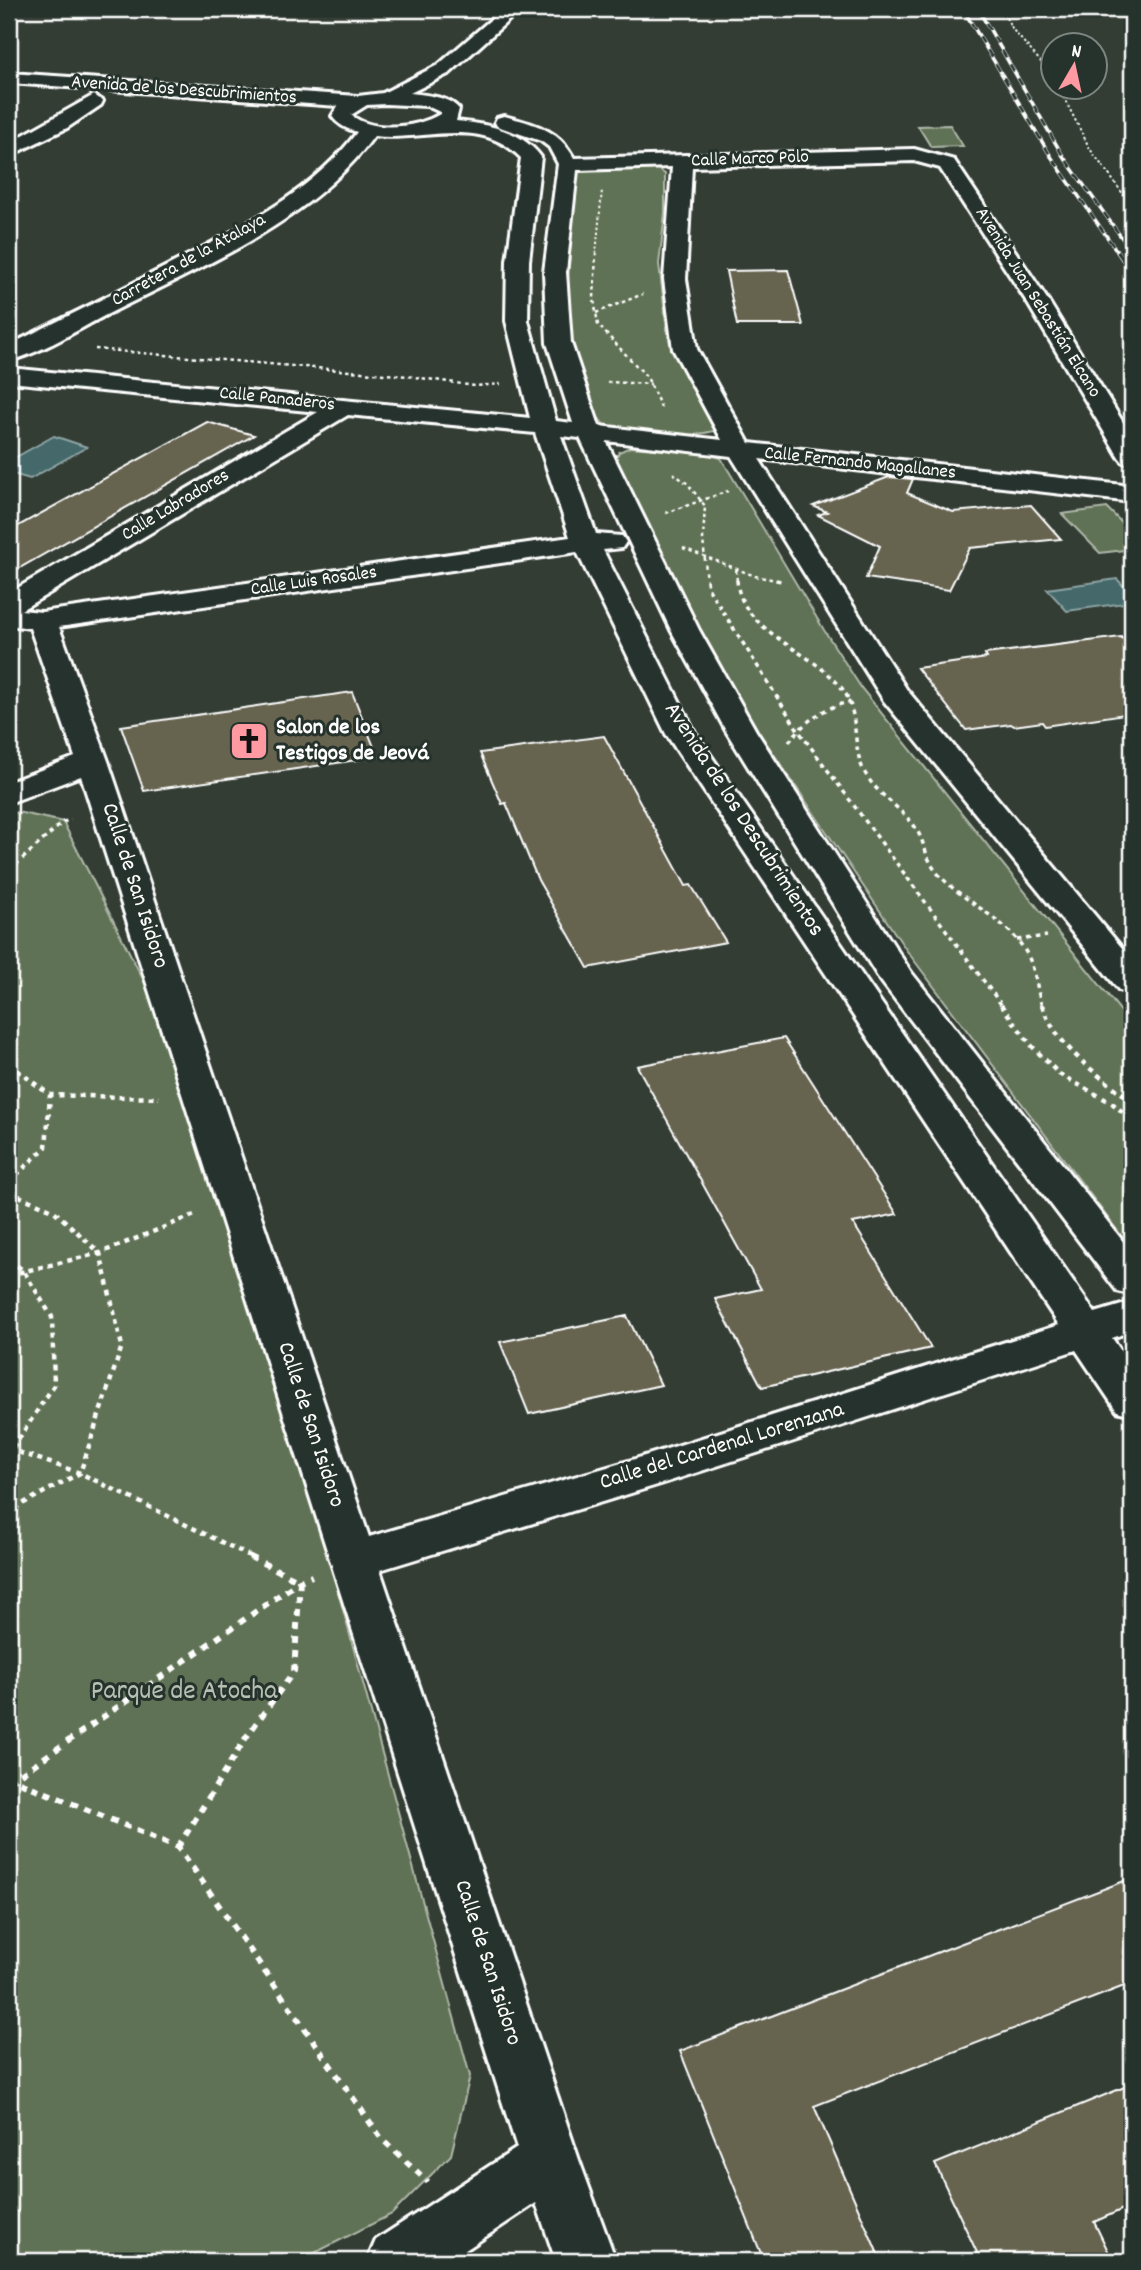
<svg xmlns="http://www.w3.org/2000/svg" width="1141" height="2270" font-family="Dekko,sans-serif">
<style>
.green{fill:#607254;stroke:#b0b8aa;stroke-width:2}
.water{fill:#45696a;stroke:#8fa5a6;stroke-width:2}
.building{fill:#66634f;stroke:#fff;stroke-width:2}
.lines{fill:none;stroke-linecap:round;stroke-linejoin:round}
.minor-casing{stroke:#fff;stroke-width:6}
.path-far4{stroke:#fff;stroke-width:2;stroke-dasharray:2.5 2.5;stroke-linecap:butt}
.path-far3{stroke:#fff;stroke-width:2.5;stroke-dasharray:3.5 3.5;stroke-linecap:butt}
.path-far2{stroke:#fff;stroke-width:3.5;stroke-dasharray:4.5 4.5;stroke-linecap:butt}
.path-far1{stroke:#fff;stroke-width:4.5;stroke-dasharray:5 5;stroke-linecap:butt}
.path{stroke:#fff;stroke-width:6;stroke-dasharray:7 7;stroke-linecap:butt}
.minor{fill:#26332d;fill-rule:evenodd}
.rail-far1-casing{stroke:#fff;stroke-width:3.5}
.rail-casing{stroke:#fff;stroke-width:5}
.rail-far1{stroke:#26332d;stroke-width:2.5;stroke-dasharray:8;stroke-linecap:butt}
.rail{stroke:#26332d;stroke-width:3.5;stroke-dasharray:10;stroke-linecap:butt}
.labels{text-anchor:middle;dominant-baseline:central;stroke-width:6;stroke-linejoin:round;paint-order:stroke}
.far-street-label{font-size:19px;fill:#fff;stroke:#26332d}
.poi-label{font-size:23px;font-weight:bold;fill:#fff;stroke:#26332d;text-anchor:start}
.street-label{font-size:23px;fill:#fff;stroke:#26332d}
.near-park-label{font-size:28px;fill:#b7c0b2;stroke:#26332d}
</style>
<rect width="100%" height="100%" fill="#333d34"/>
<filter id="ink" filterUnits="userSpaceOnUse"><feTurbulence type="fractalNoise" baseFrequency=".0143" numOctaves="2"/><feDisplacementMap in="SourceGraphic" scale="14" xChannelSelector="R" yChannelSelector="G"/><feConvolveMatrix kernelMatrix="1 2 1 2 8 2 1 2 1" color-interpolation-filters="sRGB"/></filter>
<g filter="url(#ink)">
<!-- green -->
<path class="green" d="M 950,125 L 963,146 L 931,147 L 918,126 Z
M 633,167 L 657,169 L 665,174 L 665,213 L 659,264 L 667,330 L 671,348 L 715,424 L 714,431 C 678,440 639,434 604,425 L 598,417 L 573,348 L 571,336 L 567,290 L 577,173 L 586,169 Z
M 630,447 L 704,453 L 721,458 L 824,630 L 862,689 L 1132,1025 L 1132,1250 L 907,951 L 759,732 L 708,647 L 622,476 L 616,458 L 619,452 Z
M 1107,508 L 1132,533 L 1132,549 L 1100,553 L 1062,514 Z
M 17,812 L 63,822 L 204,1099 L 470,2076 L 451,2155 L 392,2214 L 299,2261 L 9,2261 L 9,816 Z"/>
<!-- water -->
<path class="water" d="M 54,436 L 87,447 L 30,479 L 9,473 L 9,461 Z
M 1117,579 L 1132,595 L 1132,602 L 1067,611 L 1047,589 Z"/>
<!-- building -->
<path class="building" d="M 788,270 L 803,325 L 737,325 L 726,271 Z
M 207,422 L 254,435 L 9,574 L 9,531 Z
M 889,477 L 913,479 L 907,493 L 953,512 L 1031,505 L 1061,539 L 970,548 L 949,590 L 866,578 L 880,546 L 818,515 L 827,512 L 813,506 Z
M 1121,637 L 1132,649 L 1132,713 L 1045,726 L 1042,722 L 1014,726 L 1011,724 L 966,730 L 917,668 L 987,658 L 985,654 Z
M 352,692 L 378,757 L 144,791 L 121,726 Z
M 604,736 L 686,886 L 691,885 L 726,942 L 588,968 L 538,880 L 506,803 L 502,804 L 480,753 Z
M 784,1038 L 897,1214 L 853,1223 L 931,1348 L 762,1387 L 715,1299 L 761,1289 L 637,1066 Z
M 627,1316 L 661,1385 L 529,1414 L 500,1342 Z
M 1132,1878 L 1132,1983 L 814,2106 L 881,2261 L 764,2261 L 680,2051 Z
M 1132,2084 L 1132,2205 L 1094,2222 L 1113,2261 L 981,2261 L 935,2164 Z"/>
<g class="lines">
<!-- minor casing -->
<g class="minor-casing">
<path id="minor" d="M 503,9 L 521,9 L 450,73 L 410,93 C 426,95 448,96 459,109 L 456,121 C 487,124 521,130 541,157 L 529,261 L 528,321 L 556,421 L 573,423 L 547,343 L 544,272 L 558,164 L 549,147 L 541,141 L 497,126 L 495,122 L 497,118 L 504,116 C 535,124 558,129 574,158 L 914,149 L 954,160 L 1049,302 L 1132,437 L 1132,465 L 1123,462 L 1119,457 L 1027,302 L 940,168 L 914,161 L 692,167 L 686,279 L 697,349 L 749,443 L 1132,486 L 1132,502 L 759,459 L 907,690 L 1132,960 L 1132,993 L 1119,990 L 884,701 L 731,456 L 606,441 L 699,630 L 756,731 L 911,972 L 1132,1253 L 1132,1295 L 1117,1291 L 878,977 L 726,731 L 671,630 L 580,438 L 561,436 L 596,534 L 622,536 L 626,542 L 622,548 L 603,550 L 696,734 L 1095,1313 L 1132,1302 L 1132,1331 L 1112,1338 L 1132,1367 L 1132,1415 L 1117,1411 L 1076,1350 L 664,1483 L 380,1570 L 579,2160 L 616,2261 L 556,2261 L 536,2203 L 449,2261 L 367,2261 L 376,2240 L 517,2148 L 81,776 L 9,803 L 9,782 L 75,757 L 30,628 L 9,625 L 9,593 L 318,412 L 9,382 L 9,368 L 530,418 L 506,321 L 507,261 L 521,158 C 480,115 424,142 374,136 C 312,222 202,266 110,313 C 78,329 44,352 9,361 L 9,345 C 63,319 117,292 171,264 C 238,229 311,194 357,132 C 347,129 338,125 332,116 L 338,106 L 9,83 L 9,73 L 358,96 L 383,93 L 438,65 ZM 386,104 L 427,106 L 440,112 L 440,114 C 417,128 373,133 351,115 L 367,105 ZM 672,167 L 664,279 L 673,349 L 722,440 L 599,426 L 571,343 L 566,272 L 577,170 ZM 348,415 L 535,433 L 570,537 L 42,612 L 21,610 ZM 577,552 L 666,734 L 1059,1325 L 635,1459 L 369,1537 L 108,761 L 59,627 Z
M 94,95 L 103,101 L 101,105 L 67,128 L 9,156 L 9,143 Z"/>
</g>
<!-- path-far4 -->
<path class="path-far4" d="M 1001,9 L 1013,30 L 1054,77
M 1059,88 L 1090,149 L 1132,206
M 596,254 L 602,190"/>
<!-- path-far3 -->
<path class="path-far3" d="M 596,252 L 594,299 L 598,325 L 647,377 L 662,410
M 596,313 L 643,294
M 95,349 L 408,376 L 475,386 L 501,384
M 607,382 L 651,384
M 673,473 L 688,484 L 705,506 L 703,539 L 707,582
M 666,513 L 728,491
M 683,548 L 755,576 L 781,581
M 736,570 L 737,582"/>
<!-- path-far2 -->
<path class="path-far2" d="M 707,580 L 708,588 L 798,730 L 1003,1007
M 737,580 C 740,633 816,651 844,691 C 860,716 851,748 865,773 C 876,793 897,805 912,823 C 924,837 924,855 935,870 C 961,903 1008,917 1028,956 C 1036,972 1037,990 1042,1007
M 776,580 L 781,581
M 789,742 C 805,721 824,707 850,702
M 9,871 L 63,822 L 71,820
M 1017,940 L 1047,936"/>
<!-- path-far1 -->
<path class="path-far1" d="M 1001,1005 L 1031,1045 L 1059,1074 L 1112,1103 L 1132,1120
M 1042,1005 C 1057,1048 1098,1075 1132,1101
M 9,1064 L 50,1095 L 159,1098
M 9,1182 L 46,1147 L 50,1095
M 9,1192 L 53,1210 L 100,1253 L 122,1346 L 80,1473 L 9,1511
M 9,1260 L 23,1270 L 52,1317 L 54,1385 L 9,1454
M 9,1275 L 100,1253 L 197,1214
M 9,1449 L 80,1473 L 252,1557"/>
<!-- path -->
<path class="path" d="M 9,1774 L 12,1779 L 178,1847 L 381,2138 L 428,2182
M 9,1782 L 300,1581 L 312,1576
M 178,1847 L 247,1736 L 294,1671 L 300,1581 L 248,1556"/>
<!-- minor -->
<use href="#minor" class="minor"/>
<!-- rail-far1 casing -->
<g class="rail-far1-casing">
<path id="rail-far1" d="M 963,9 L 1050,155 L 1119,254
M 978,9 L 1063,156 L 1132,252"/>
</g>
<!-- rail casing -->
<g class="rail-casing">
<path id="rail" d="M 1118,252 L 1132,272"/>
</g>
<!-- rail-far1 -->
<use href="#rail-far1" class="rail-far1"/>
<!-- rail -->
<use href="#rail" class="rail"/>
</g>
</g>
<!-- icons -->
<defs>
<g id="church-square" transform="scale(2.0125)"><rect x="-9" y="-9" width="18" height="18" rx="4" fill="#ff9aa2" stroke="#26332d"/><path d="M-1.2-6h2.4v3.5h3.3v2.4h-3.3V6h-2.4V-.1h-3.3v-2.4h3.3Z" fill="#111"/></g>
</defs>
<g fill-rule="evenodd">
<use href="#church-square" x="249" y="741"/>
</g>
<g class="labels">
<!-- far-street labels -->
<g class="far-street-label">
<text transform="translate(184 91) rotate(4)">Avenida de los Descubrimientos</text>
<text transform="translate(750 160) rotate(-2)">Calle Marco Polo</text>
<text transform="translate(189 261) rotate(-29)">Carretera de la Atalaya</text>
<text transform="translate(1037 303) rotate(58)">Avenida Juan Sebastián Elcano</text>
<text transform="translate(277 400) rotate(6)">Calle Panaderos</text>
<text transform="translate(860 464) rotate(6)">Calle Fernando Magallanes</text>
<text transform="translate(176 506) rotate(-31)">Calle Labradores</text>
<text transform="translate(314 582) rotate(-8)">Calle Luis Rosales</text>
</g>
<!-- poi labels -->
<g class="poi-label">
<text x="276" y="728">Salon de los<tspan x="276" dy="26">Testigos de Jeová</tspan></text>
</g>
<!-- street labels -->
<g class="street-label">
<text transform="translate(743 820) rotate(57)">Avenida de los Descubrimientos</text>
<text transform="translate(134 886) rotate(72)">Calle de San Isidoro</text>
<text transform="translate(310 1425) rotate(72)">Calle de San Isidoro</text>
<text transform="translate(722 1447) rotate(-17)">Calle del Cardenal Lorenzana</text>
<text transform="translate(487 1963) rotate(72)">Calle de San Isidoro</text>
</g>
<!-- near-park labels -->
<g class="near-park-label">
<text x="184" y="1693">Parque de Atocha</text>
</g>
</g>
<!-- margin -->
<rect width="1141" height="2270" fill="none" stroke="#26332d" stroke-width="35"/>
<rect x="18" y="18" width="1106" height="2235" fill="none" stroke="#fff" stroke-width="2.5" filter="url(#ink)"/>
<!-- north arrow -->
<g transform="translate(1074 66) rotate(9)"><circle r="33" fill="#26332d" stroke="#7d8581" stroke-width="2"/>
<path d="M0-5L12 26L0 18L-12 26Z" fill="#ff9aa2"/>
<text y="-10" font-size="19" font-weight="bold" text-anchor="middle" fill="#ffffff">N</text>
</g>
</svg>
